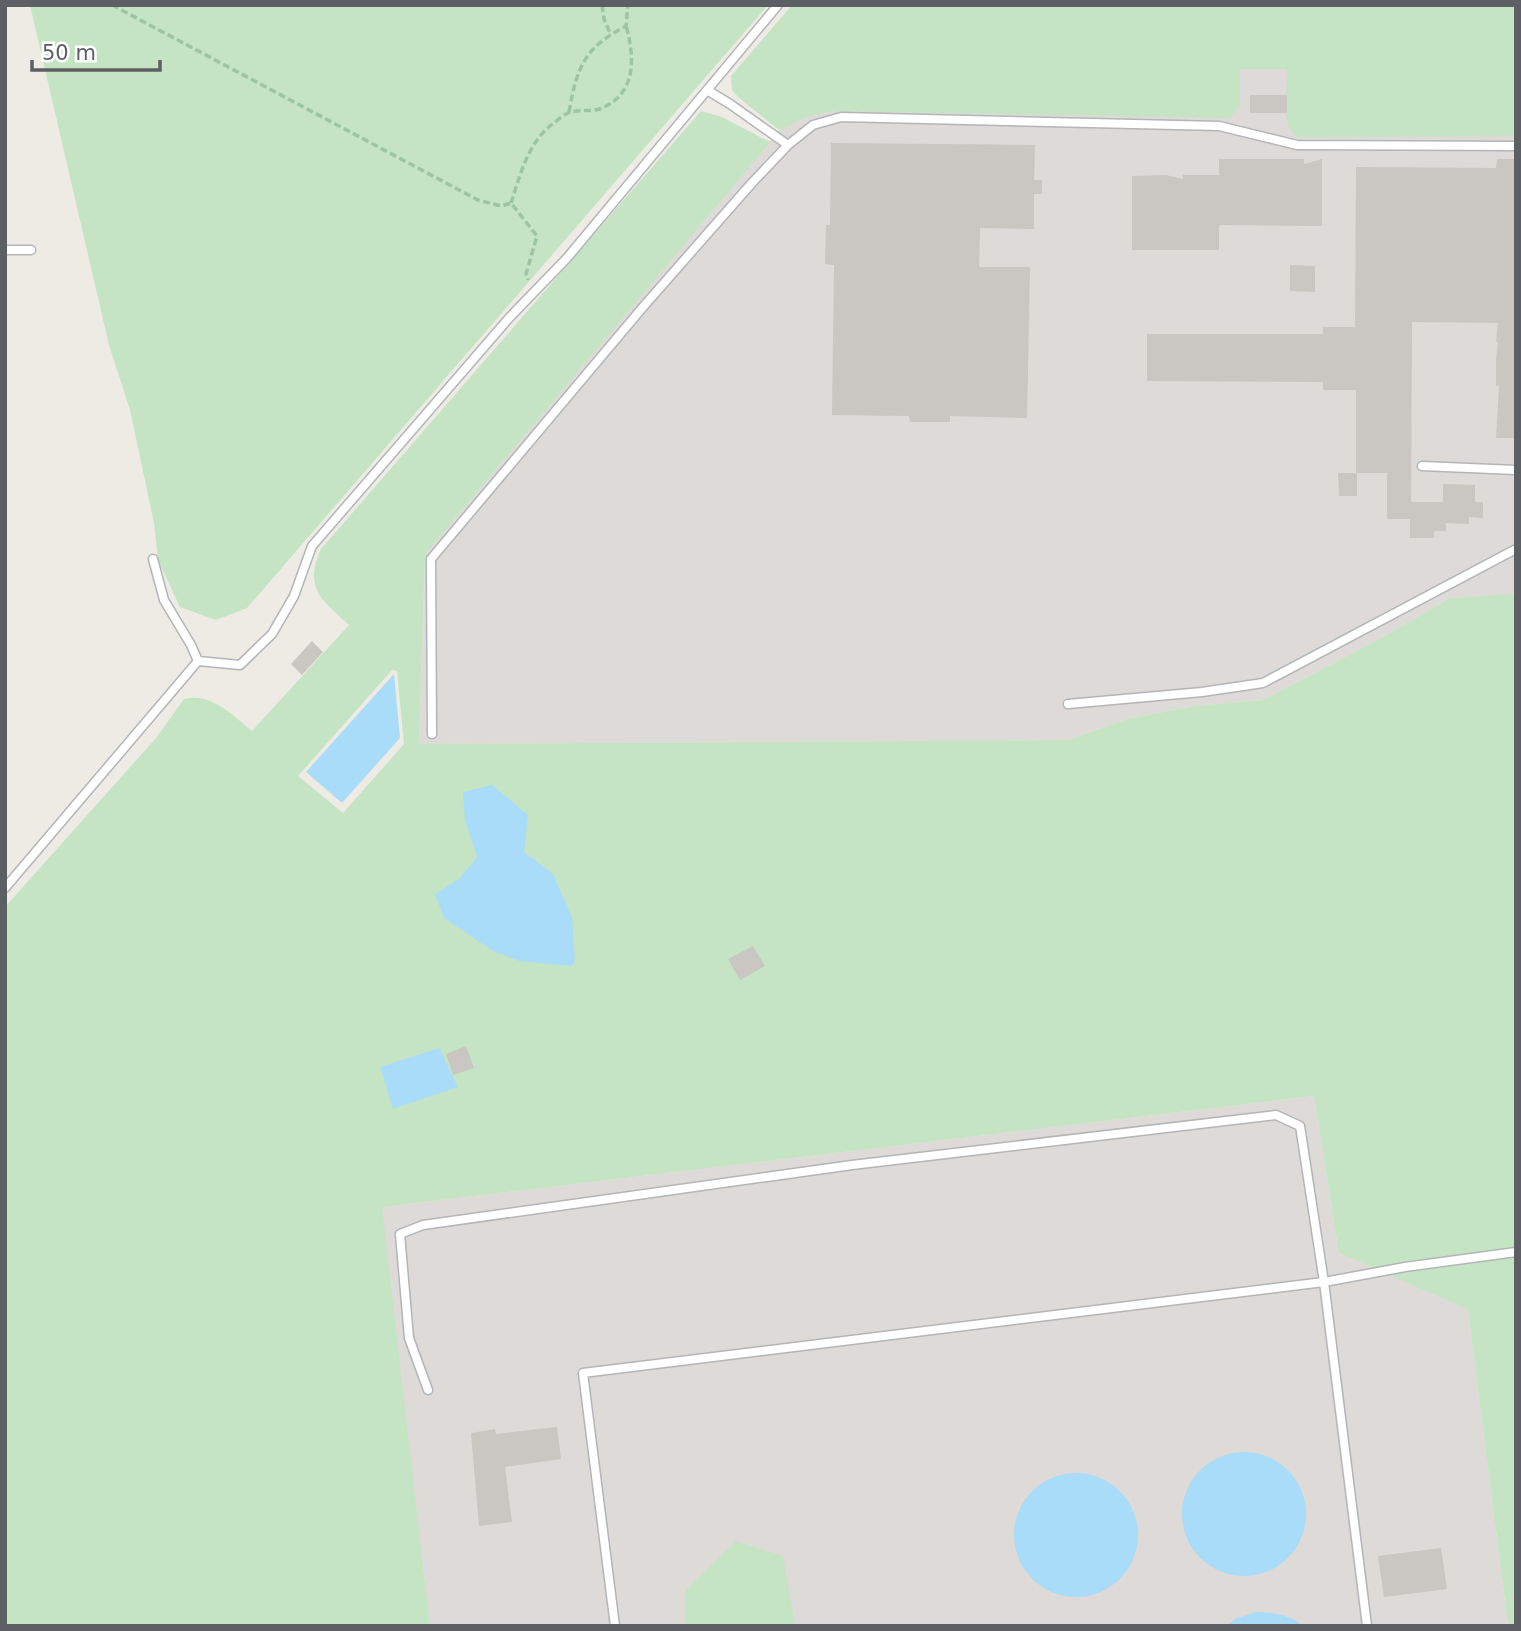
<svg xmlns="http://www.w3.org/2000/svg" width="1521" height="1631" font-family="'DejaVu Sans',sans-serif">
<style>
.industrial{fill:#dddad7}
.green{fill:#c5e4c3;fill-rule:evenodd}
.water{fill:#a9dcf9}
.building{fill:#cac6c2}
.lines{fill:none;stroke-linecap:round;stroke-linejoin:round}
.lane-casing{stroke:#b2b5b9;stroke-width:11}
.path{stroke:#9cc5a4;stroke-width:3.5;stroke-dasharray:7 3.5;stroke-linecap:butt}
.lane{stroke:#fff;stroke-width:8}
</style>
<rect width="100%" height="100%" fill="#eeebe5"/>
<!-- industrial -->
<path class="industrial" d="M 1230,62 L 1292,63 L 1516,110 L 1516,595 L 1450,598 L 1385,636 L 1263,700 L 1194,706 L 1127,719 L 1069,740 L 419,744 L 425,554 L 797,108 Z
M 1314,1096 L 1339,1253 L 1468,1308 L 1508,1626 L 430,1626 L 381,1207 Z"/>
<!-- green -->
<path class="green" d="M 30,5 L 768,5 L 247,608 L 216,620 L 180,607 L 158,560 L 154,523 L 130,410 L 109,345 Z
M 792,5 L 1516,5 L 1516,136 L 1299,137 C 1279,130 1288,87 1287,69 L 1240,69 L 1240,104 L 1230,118 L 833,111 L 807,117 L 779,130 L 738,97 L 732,90 L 731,76 Z
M 701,111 L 722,117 L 770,142 L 425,554 L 419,744 L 1069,740 L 1127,719 L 1194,706 L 1263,700 L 1385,636 L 1450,598 L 1516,594 L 1516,1626 L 1508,1626 L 1468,1309 L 1339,1253 L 1314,1096 L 382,1207 L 430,1626 L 5,1626 L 5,907 L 156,738 L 184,699 C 210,692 233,715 252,731 L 349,625 C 322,600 303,589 321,549 ZM 392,670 L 397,671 L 404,744 L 343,813 L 298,776 Z
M 736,1541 L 783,1556 L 795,1626 L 686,1626 L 686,1590 Z"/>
<!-- water -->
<path class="water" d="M 394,674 L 400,738 L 342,803 L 306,772 Z
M 492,785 L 528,815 L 524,852 L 553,874 L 572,917 L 575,962 L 571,966 L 519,961 L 493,951 L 444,918 L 435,894 L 459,879 L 477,857 L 465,820 L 463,792 Z
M 439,1048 L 458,1087 L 393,1109 L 380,1067 Z
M1182 1514a62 62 0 1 1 124 0a62 62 0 1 1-124 0Z
M1014 1535a62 62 0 1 1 124 0a62 62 0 1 1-124 0Z
M 1256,1612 C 1275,1612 1288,1615 1304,1626 L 1226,1626 L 1235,1619 Z"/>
<!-- building -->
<path class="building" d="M 1250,95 L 1287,95 L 1287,113 L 1250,113 Z
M 831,143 L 1035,145 L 1034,180 L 1042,180 L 1042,194 L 1034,194 L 1034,229 L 980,228 L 979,267 L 1030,267 L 1027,418 L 950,416 L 950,422 L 910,422 L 909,416 L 832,415 L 834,265 L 825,264 L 826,225 L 830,225 Z
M 1219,159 L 1304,159 L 1304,164 L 1322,159 L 1322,226 L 1219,225 L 1219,250 L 1132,250 L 1132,176 L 1166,175 L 1183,179 L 1183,175 L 1219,175 Z
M 1497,159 L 1516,159 L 1516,438 L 1496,438 L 1499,386 L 1496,386 L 1496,361 L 1498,342 L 1496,342 L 1498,323 L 1412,322 L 1411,502 L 1443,502 L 1443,484 L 1475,485 L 1475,502 L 1483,502 L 1483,518 L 1469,517 L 1469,524 L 1446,523 L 1446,531 L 1434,531 L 1434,538 L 1410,538 L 1410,519 L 1387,519 L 1387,473 L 1357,473 L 1357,496 L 1339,496 L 1338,473 L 1356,473 L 1356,390 L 1323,390 L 1323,382 L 1147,381 L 1147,334 L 1323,334 L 1323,327 L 1355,327 L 1356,167 L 1496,168 Z
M 1290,265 L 1315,266 L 1315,292 L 1290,291 Z
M 312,641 L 323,652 L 302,675 L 291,664 Z
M 753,946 L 765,966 L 740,980 L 728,959 Z
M 466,1046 L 474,1068 L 453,1075 L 446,1054 Z
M 557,1427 L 561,1459 L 505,1467 L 512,1522 L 479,1526 L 471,1433 L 495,1429 L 496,1434 Z
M 1441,1548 L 1447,1589 L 1384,1597 L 1378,1556 Z"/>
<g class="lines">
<!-- lane casing -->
<g class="lane-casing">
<path id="lane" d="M 707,90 L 730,104 L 788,145
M 5,250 L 31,250
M 1422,466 L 1516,470
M 153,559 L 164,600 L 191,645 L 198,661 L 240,665 L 272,634 L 294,596 L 312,546 L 509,318 L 567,258 L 778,5
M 1068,704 L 1202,692 L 1263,683 L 1516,549
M 432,734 L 431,559 L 643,307 L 751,184 L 788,145 L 813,125 L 841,117 L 1219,126 L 1297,145 L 1516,146
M 5,888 L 198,661
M 428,1390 L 409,1338 L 400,1234 L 423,1225 L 852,1165 L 1276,1115 L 1300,1126 L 1324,1282 L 1405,1267 L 1516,1252
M 615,1626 L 583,1373 L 1324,1282 L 1367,1626"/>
</g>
<!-- path -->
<path class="path" d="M 112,5 L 478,200 L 501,206 L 511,203 L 537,236 L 526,274 L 528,280
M 602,5 L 604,19 L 610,33
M 569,112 C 577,67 584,48 626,26 L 628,5
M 511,203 C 520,176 527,145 550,126 C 555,122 562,116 568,113 C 577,109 590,112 600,109 C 637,94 635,58 626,26"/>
<!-- lane -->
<use href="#lane" class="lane"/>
</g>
<!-- border -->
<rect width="1521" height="1631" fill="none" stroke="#5c6064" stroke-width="14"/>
<!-- scale -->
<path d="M32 60v10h128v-10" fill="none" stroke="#5c6064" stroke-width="3.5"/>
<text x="42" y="60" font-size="21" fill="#5c6064" stroke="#ffffff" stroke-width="5" paint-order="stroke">50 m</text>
</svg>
